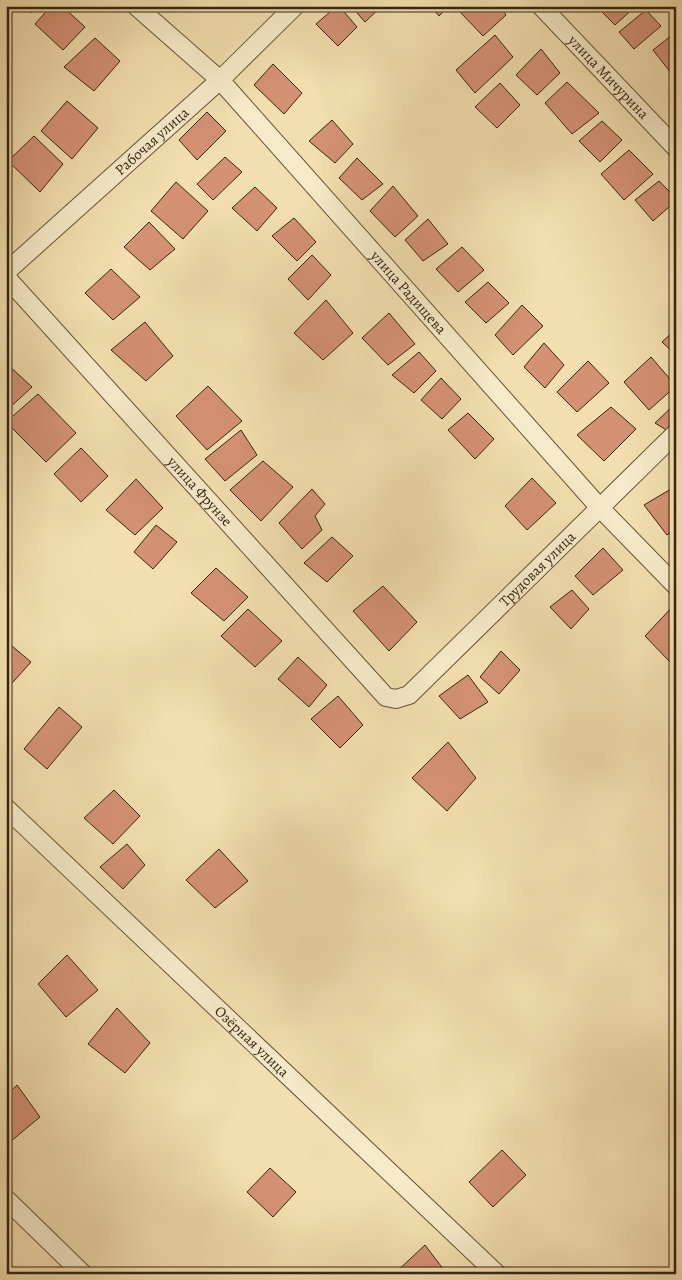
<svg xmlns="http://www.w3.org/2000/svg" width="682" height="1280" font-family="Alegreya,serif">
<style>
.building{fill:#d49174;stroke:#352514}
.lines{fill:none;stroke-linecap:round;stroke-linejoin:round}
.minor-casing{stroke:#64533a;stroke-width:20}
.minor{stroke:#f7eaca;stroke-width:18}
.labels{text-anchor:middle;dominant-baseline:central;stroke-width:4;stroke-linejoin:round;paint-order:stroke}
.street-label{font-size:15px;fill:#352514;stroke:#f7eaca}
</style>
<rect width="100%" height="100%" fill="#f2deae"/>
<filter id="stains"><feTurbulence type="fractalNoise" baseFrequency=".004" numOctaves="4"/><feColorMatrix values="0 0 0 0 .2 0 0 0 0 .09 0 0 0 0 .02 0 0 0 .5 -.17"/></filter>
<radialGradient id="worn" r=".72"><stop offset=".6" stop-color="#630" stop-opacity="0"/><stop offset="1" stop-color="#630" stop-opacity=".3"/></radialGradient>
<!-- building -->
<path class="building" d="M 21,6 L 36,6 L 31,13 Z
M 51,6 L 62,6 L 85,27 L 63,50 L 35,24 Z
M 337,6 L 339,6 L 357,27 L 338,46 L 316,24 Z
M 351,6 L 382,6 L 365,22 Z
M 430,6 L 449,6 L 439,16 Z
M 466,6 L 499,6 L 506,15 L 483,36 L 460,12 Z
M 596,6 L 636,6 L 615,25 Z
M 646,10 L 661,26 L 634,49 L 619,32 Z
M 676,32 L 676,77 L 675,78 L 653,50 Z
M 495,35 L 513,57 L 475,93 L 456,70 Z
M 95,38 L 120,61 L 94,91 L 64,67 Z
M 541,49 L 560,73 L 537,95 L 516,75 Z
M 273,64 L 302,93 L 284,114 L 254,85 Z
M 567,82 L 599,113 L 572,134 L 545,103 Z
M 500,83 L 520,105 L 497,128 L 475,107 Z
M 67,101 L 98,128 L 72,159 L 41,131 Z
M 207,112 L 226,131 L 197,160 L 179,140 Z
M 332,120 L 353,144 L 335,163 L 309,141 Z
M 602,121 L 622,140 L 600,162 L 579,141 Z
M 34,136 L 63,164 L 40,192 L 8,161 Z
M 629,150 L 653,174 L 624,200 L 601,174 Z
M 225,157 L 242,172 L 213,200 L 197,184 Z
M 357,158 L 383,184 L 362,200 L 339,178 Z
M 659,181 L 676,198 L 676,201 L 653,221 L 635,200 Z
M 176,182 L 208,211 L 183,239 L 151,211 Z
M 393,186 L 418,216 L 395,237 L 370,211 Z
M 255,187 L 277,208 L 257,231 L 232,208 Z
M 294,218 L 316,242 L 297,261 L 272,236 Z
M 428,219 L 448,244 L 423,261 L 405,240 Z
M 149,222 L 175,249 L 150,270 L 124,247 Z
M 462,247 L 484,270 L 458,292 L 436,269 Z
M 312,255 L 331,275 L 308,300 L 288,279 Z
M 111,269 L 140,297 L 113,320 L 85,293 Z
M 488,282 L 509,303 L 486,323 L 465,302 Z
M 326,300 L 353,333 L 323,360 L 294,333 Z
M 522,305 L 543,326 L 513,355 L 495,335 Z
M 389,313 L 415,344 L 388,365 L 362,338 Z
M 145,322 L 173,356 L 146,381 L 111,350 Z
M 676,329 L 676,355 L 662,342 Z
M 544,343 L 564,365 L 545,388 L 524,367 Z
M 419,352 L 436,371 L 414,393 L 392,375 Z
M 651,357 L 676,386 L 649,410 L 624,382 Z
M 588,361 L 609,383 L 577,412 L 557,392 Z
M 6,363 L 32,387 L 6,411 Z
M 441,378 L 461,399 L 442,419 L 421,400 Z
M 208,386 L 242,421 L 207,450 L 176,416 Z
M 38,394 L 76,433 L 46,462 L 6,422 Z
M 676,403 L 676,424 L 668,431 L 655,423 Z
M 611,407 L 636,429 L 604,461 L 577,435 Z
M 468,413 L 494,439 L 475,459 L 448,430 Z
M 241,430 L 257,455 L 225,481 L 205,459 Z
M 81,448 L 108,476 L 81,502 L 54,474 Z
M 263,461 L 293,487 L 261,521 L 230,490 Z
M 532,478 L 556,503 L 527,530 L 505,506 Z
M 136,479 L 163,508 L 135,535 L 106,510 Z
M 676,486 L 676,528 L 667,535 L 644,505 Z
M 312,489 L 325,504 L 315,516 L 322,530 L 302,549 L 279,523 Z
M 156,525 L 177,542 L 153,569 L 134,552 Z
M 332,537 L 353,556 L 327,582 L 304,563 Z
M 603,548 L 623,570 L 593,595 L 575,576 Z
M 216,568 L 248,597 L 224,621 L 191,593 Z
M 383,586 L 417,622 L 389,651 L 353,611 Z
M 572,590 L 589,609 L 571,629 L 550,607 Z
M 674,605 L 676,607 L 676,656 L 670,662 L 645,636 Z
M 248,609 L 282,641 L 255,667 L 221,636 Z
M 6,641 L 31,662 L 6,690 Z
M 501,651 L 520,670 L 499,694 L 480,677 Z
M 298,657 L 327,685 L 309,707 L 278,679 Z
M 468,675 L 488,702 L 460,719 L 439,696 Z
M 338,696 L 363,725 L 340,748 L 311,719 Z
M 59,707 L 82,727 L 47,769 L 24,749 Z
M 448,742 L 476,778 L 447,811 L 412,778 Z
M 114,790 L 140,816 L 113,844 L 84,818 Z
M 127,844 L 145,865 L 123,889 L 100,867 Z
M 219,849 L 248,881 L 215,908 L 186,880 Z
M 67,955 L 98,990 L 66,1017 L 38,984 Z
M 117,1008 L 150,1043 L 125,1073 L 88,1044 Z
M 17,1085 L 40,1117 L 10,1142 L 6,1138 L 6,1096 Z
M 502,1150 L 526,1175 L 493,1207 L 469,1182 Z
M 270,1168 L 296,1192 L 273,1217 L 247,1192 Z
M 425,1245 L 447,1274 L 394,1274 Z"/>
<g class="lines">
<!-- minor casing -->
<g class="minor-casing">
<g id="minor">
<path id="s1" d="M 136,6 L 220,80 L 600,508 L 676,586"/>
<path id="s2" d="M 541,6 L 676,148"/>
<path id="s3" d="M 6,272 L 220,80 L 295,6"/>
<path id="s4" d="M 6,277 L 386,697 L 396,699 L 409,695 L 676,433"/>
<path id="s5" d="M 6,808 L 497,1274"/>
<path d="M 6,1199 L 83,1274"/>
</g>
</g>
<!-- minor -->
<use href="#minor" class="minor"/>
</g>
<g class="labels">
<!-- street labels -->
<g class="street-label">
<text stroke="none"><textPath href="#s2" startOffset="98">улица Мичурина</textPath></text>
<text stroke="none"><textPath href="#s3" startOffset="196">Рабочая улица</textPath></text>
<text stroke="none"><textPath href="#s1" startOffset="396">улица Радищева</textPath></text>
<text stroke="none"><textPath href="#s4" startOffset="289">улица Фрунзе</textPath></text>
<text stroke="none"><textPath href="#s4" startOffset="770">Трудовая улица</textPath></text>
<text stroke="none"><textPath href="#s5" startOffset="339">Озёрная улица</textPath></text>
</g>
</g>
<!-- margin -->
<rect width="682" height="1280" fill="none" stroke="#f2deae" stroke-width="25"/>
<rect x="8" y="8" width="667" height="1265" fill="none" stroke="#352514" stroke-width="2.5"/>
<rect x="12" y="12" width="657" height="1255" fill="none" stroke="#352514"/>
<rect width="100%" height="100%" filter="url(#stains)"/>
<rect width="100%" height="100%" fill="url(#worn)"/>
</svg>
